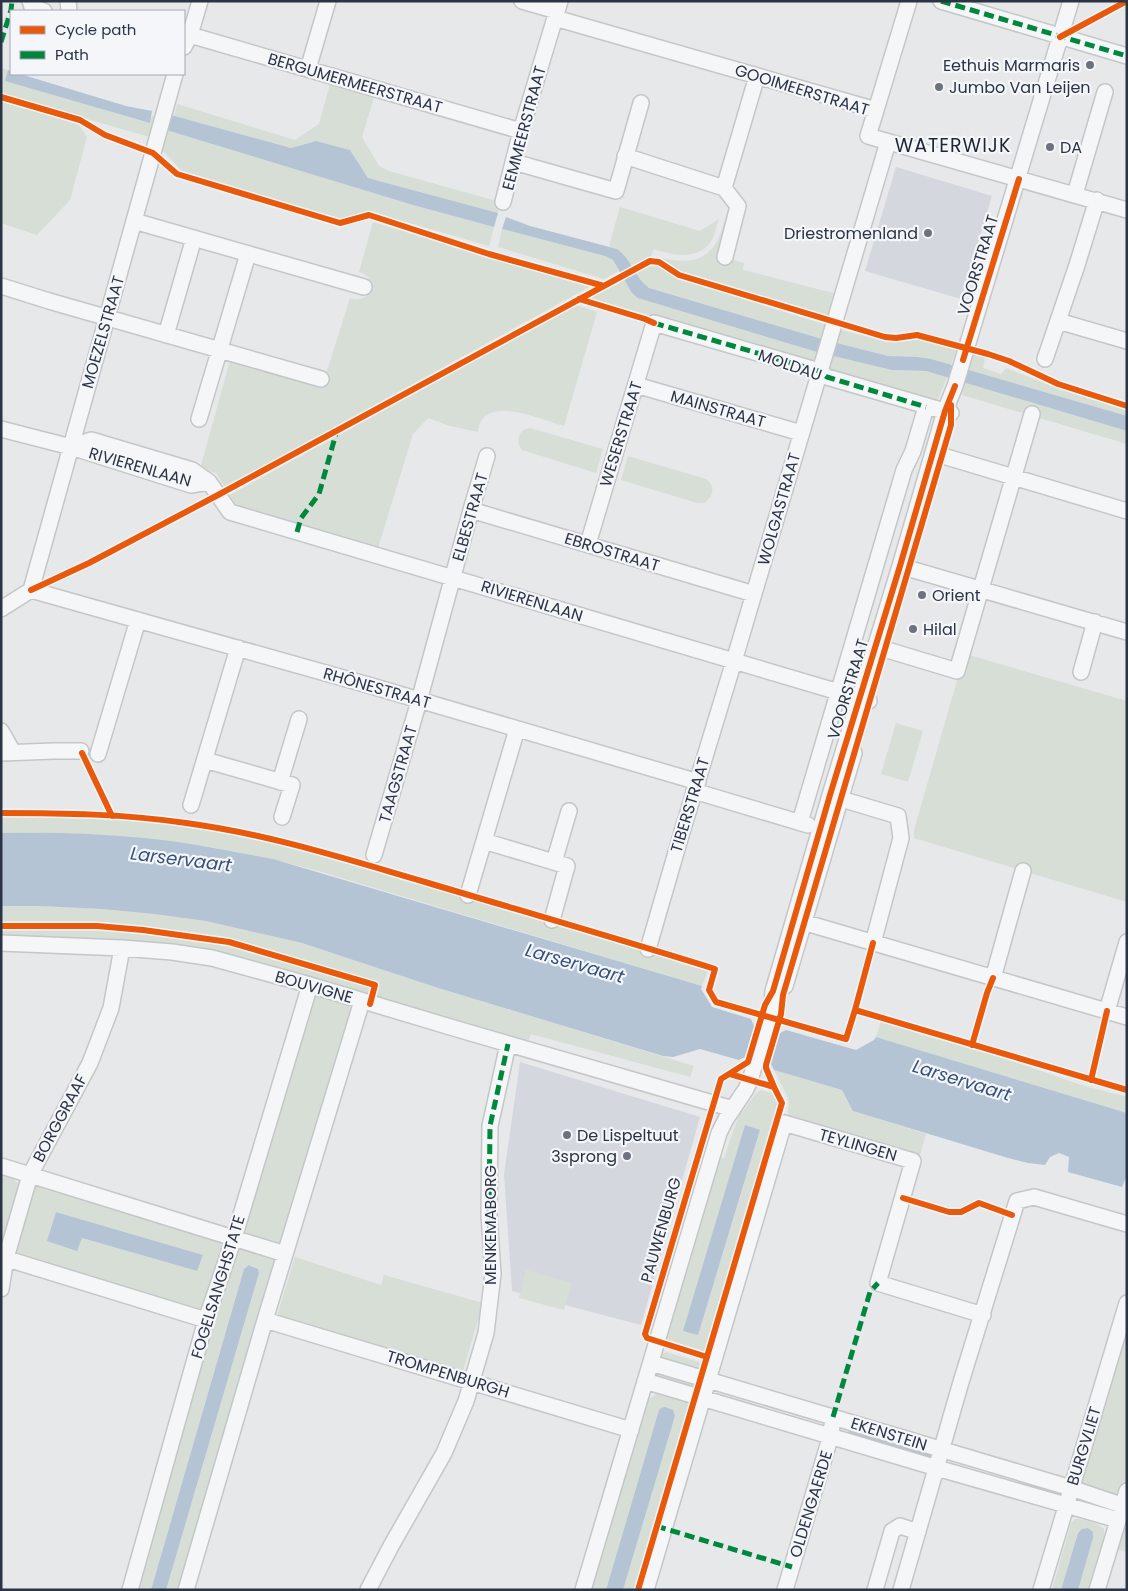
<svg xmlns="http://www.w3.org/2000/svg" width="1128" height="1591" font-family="Poppins,sans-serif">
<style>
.built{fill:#d4d7dd}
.green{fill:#d6ded6;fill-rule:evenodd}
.water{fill:#b4c4d5}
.pier{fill:#e6e8ea}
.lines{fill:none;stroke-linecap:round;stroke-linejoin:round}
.street-casing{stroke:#c4c6c8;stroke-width:18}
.street{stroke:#f5f6f7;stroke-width:15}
.quiet{stroke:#00873e;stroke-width:5;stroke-dasharray:10 5;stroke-linecap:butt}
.cycleway-casing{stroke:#f4f6f9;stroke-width:9}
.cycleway{stroke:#e8590c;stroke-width:6}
.poi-dot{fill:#6c737f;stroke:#f4f6f9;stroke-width:2}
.labels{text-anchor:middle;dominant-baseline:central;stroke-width:4.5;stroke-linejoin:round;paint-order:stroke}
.poi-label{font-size:16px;fill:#2b3445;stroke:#f4f6f9;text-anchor:start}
.street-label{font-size:16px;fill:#2b3445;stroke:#f4f6f9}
.water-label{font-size:18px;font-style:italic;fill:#34527a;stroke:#f4f6f9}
.quarter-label{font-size:19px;letter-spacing:1px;fill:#1d2536;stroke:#f4f6f9}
</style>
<rect width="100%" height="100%" fill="#e6e8ea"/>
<!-- built -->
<path class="built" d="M 896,167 L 992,196 L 961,299 L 865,271 Z
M 520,1062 L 700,1117 L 641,1325 L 512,1291 L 504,1174 Z"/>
<!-- green -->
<path class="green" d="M 1,68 L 8,70 L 6,81 L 150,123 L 152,116 L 158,118 L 153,138 L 1,94 Z
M 330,84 L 374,97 L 362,137 L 379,166 L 389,171 L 500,202 L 498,213 L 368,178 L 350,150 L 316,141 L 291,148 L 174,116 L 177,104 L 295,140 L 319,124 Z
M 1,101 L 79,125 L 87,137 L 70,200 L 37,235 L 1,223 Z
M 166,130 L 413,205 L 494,227 L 489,246 L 371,212 L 341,219 L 184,173 L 161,149 Z
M 620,207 L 700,231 L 719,219 C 717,225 715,232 713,238 C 701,261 673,256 654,249 L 651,256 L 630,266 L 622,252 L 609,246 Z
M 730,220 L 721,256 L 744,263 L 743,270 L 837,294 L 829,318 L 678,271 L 660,258 C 682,262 702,265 716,243 C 720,237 722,228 725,221 Z
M 373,222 L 589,287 L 225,487 L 216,473 L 200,469 L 230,360 L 322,387 L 350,298 C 371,306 380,277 359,272 Z
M 502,229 L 605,256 L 613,260 L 619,271 L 604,279 L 498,247 Z
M 659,262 L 680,279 L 827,325 L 822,339 L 649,288 L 643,284 L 634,273 L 649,265 Z
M 624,279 L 632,293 L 790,344 L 817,352 L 814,364 L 589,298 Z
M 576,305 L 597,312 L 564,426 C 542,420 481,392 478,432 L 450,426 L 428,418 L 413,434 L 378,548 L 237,506 L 230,495 Z
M 837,329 L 891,342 L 917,338 L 932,339 L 957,347 L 951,365 L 918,357 L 888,356 L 833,342 Z
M 973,352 L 985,358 L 983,368 L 1001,374 L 1006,368 L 1057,388 L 1127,409 L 1127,416 L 969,370 Z
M 829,355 L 892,370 L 926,371 L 947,377 L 937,402 L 825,370 Z
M 965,382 L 1127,431 L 1127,444 L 962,395 Z
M 530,428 L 603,449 L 596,473 L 522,450 C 515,441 518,430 530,428 Z
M 628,456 L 706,479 C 712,483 714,489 711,496 L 705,503 L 697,503 L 621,480 Z
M 969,655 L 1127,701 L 1127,902 L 914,838 L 914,830 L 962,663 Z
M 896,723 L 923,731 L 908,782 L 881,774 Z
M 44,815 C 122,818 198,826 274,842 L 708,970 L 702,986 L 315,870 C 212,842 107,831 1,833 L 1,816 Z
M 1,906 L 39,906 L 102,909 L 154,914 L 206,921 L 302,943 L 435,987 L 694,1066 L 690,1077 L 531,1034 L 527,1045 L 115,941 L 69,938 L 1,937 Z
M 317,995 L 324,995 L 349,1004 L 351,1011 L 287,1238 L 278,1245 L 248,1237 L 242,1233 L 312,998 Z
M 881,1021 L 972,1047 L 1081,1085 L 1127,1097 L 1127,1113 L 876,1037 Z
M 774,1070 L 842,1090 L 854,1111 L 926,1134 L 919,1159 L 797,1122 L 798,1118 L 790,1116 L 788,1113 L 789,1100 Z
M 761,1090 L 774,1094 L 778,1104 L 705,1349 L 704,1351 L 665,1339 L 719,1157 L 724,1158 L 738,1117 L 757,1092 ZM 745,1126 L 760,1131 L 698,1334 L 684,1331 Z
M 1,1175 L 12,1178 L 21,1186 L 1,1247 Z
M 35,1187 L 44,1187 L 216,1239 L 223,1246 L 205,1308 L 196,1309 L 13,1255 ZM 56,1212 L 203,1255 L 196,1271 L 82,1238 Z
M 236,1248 L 247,1248 L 275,1257 L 279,1264 L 181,1590 L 166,1590 L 259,1273 L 254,1266 L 249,1265 L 244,1269 L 151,1590 L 132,1590 Z
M 295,1257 L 381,1285 L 384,1275 L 483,1303 L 463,1371 L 277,1316 Z
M 526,1270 L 572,1283 L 564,1310 L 519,1298 Z
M 1127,1311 L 1127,1481 L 1122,1498 L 1080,1486 Z
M 666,1352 L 699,1362 L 701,1365 L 698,1372 L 663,1362 L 661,1355 Z
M 657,1369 L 696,1381 L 693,1390 L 654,1379 Z
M 661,1393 L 686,1401 L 689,1403 L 634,1590 L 623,1590 L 675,1416 L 659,1410 L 606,1590 L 590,1590 L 648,1397 L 651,1398 L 656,1394 Z
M 1127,1515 L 1127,1552 L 1116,1549 Z
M 1075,1519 C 1084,1519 1098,1523 1104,1529 L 1104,1537 L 1109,1539 L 1103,1559 L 1096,1563 L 1088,1590 L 1078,1590 L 1093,1538 L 1091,1530 L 1085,1528 L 1078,1533 L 1061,1590 L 1052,1590 L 1071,1523 Z"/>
<!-- water -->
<path class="water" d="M 8,70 L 11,71 L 11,74 L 20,74 L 126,106 L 152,111 L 150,123 L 5,81 Z
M 171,115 L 291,148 L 316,141 L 350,150 L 368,178 L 498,213 L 494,227 L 413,205 L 166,130 Z
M 506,217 L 530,226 L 617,249 C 631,258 634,277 649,288 L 822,339 L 817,352 L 638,298 L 632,293 L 613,260 L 605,256 L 502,229 Z
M 833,342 L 888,356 L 918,357 L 931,359 L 1127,416 L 1127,431 L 926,371 L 892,370 L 829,355 Z
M 1,833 C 49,832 96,833 144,838 C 187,842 230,851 273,859 L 702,986 L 701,989 L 712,1007 L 751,1019 L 754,1026 L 780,1033 L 786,1030 L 856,1050 L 874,1040 L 876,1037 L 1127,1113 L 1127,1175 L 1122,1187 L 1068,1172 L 1069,1157 L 1059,1153 L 1050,1157 L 1045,1165 L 1028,1163 L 1008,1158 L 853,1111 L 842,1090 L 774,1070 L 771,1064 L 745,1057 L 739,1060 L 700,1049 L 673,1057 L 663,1056 L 435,987 L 302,943 L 206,921 L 154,914 L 102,909 L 39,906 L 1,906 Z
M 745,1125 L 760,1130 L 698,1335 L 683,1331 Z
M 56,1212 L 203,1255 L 197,1271 L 82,1238 L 77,1251 L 47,1241 Z
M 249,1265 L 258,1269 L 259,1273 L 166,1590 L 151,1590 L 244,1269 Z
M 665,1407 L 673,1410 L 675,1416 L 623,1590 L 606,1590 L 659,1410 L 661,1408 Z
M 850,1427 L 937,1453 L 934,1463 L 847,1437 Z
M 1088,1528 L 1093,1532 L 1093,1538 L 1078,1590 L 1061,1590 L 1078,1533 L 1082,1529 Z"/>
<!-- pier -->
<path class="pier" d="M 755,1024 L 780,1031 L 770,1066 L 745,1058 Z"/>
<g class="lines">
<!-- street casing -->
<g class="street-casing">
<path id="street" d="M 30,1 L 32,7 L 44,11
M 68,1 L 69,11
M 522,1 L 557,11
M 941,1 L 1127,56
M 555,18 L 876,110 L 868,136 L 1127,210
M 190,35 L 521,131
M 184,47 L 190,35 L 200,1
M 308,69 L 328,1
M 876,110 L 909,1
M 625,156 L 724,188
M 514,162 L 616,191 L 641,103
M 1075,194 L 1105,92
M 503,202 L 521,131 L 560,1
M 134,221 L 364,287
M 725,257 L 738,206 L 724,188 L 757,76
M 1,286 L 49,301 L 321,379
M 1058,321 L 1127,341
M 166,335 L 194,238
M 1045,359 L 1077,265 L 1097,200
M 636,385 L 801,433
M 199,419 L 248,254
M 1,429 L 71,447 L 191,485 L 209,482
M 71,447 L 91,440 L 192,470 L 209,482 L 230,512 L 869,701
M 933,453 L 1127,511
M 471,510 L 754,594
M 588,544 L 654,323 L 819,371 L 827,377 L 951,413
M 900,566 L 1127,632
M 31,590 L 368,685 L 698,782
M 31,590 L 175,74
M 1,609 L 31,590
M 884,649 L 957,671 L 1032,414
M 1081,672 L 1095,622
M 1,731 L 13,752
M 1,753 L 54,751 L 81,751
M 98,754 L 138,620
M 205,760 L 292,785 L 282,817
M 280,782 L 299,719
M 694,791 L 808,825
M 841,799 L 898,816 L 901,838 L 873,943
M 191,805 L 238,648
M 800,822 L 904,470 L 913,451 L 926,407
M 484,841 L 567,866 L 552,920
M 374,855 L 419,701 L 471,510 L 487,456
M 554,862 L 569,811
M 468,895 L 517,729
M 796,920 L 1127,1017
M 1,943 L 122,948 L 172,952 L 212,958 L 310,985 L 457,1029 L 733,1109
M 648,949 L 682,832 L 734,661 L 888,142
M 993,978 L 1023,871
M 785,986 L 854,753
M 1107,1011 L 1127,942
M 1,1166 L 285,1254
M 1,1257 L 206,1320
M 1,1289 L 6,1258 L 30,1175 L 90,1063 L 111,1008 L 122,948
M 265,1320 L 631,1430
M 651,1363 L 1071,1488 L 1127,1507
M 645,1381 L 937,1468 L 1118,1520
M 130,1590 L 206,1320 L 234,1238 L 310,985
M 186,1590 L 265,1320 L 362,1001
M 368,1590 L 391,1546 L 444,1453 L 466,1401 L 486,1333 L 493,1274 L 489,1215 L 490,1126 L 508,1044
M 583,1590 L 719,1133 L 726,1119 L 746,1089 L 750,1080 L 772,1008 L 773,991 L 830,795 L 900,566 L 945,411 L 955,386 L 1071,1
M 646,1590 L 784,1123 L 913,1161 L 878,1283 L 983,1315
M 785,1590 L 831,1435 L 832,1425
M 875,1590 L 892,1531 L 900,1526 L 918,1532
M 901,1590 L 961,1382 L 1017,1201 L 1034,1197 L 1127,1224
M 1041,1590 L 1127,1303
M 1097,1590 L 1127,1491"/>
</g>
<!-- street -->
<use href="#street" class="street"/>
<!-- quiet -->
<path class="quiet" d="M 941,1 L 1127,56
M 1,42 L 11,10 L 12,1
M 654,323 L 819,371 L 827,377 L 926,407
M 297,532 L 301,518 L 319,494 L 337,430
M 493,1274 L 489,1215 L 490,1126 L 508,1044
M 833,1417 L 870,1292 L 878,1283
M 656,1526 L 792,1567"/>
<!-- cycleway casing -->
<g class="cycleway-casing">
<path id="cycleway" d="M 1060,37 L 1127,1
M 1,97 L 80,120 L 105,135 L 153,153 L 177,174 L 340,223 L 369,215 L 489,254 L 604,286
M 579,299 L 645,319 L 654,323
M 963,360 L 1019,179
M 31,590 L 89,563 L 218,495 L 650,261 L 659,262 L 679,275 L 885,337 L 896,338 L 917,335 L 988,354 L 1009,361 L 1058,384 L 1127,406
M 82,753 L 112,816
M 1,813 C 63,813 125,814 186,823 C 268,834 346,859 425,882 C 522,911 619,939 715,969 L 709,990 L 716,1002 L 846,1039 L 855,1010 L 873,943
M 1,926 L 97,926 L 143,930 L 229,942 L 375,985 L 370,1004
M 855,1010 L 1127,1090
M 972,1045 L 987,993 L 993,978
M 1091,1080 L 1107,1011
M 774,1087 L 766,1068 L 766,1065 L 781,1014 L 783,995 L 951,425 L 951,405
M 903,1198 L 949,1212 L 961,1212 L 979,1203 L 1012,1215
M 707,1357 L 647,1338 L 645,1334 L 721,1079 L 748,1062 L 765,1005 L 773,991 L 830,795 L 900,566 L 945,411 L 955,386
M 638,1590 L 782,1103 L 774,1087 L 730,1074"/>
</g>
<!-- cycleway -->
<use href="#cycleway" class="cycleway"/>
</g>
<!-- markers -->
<g class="poi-dot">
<circle cx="1090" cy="65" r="5"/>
<circle cx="939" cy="87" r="5"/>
<circle cx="1050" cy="147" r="5"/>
<circle cx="928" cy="233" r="5"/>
<circle cx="922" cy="595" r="5"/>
<circle cx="913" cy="629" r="5"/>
<circle cx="567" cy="1135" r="5"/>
<circle cx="627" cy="1156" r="5"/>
</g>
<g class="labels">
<!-- poi labels -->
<g class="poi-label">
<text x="1080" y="65" text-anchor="end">Eethuis Marmaris</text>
<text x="949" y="87">Jumbo Van Leijen</text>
<text x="1060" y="147">DA</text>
<text x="918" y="233" text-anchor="end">Driestromenland</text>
<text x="932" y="595">Orient</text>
<text x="923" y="629">Hilal</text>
<text x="577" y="1135">De Lispeltuut</text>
<text x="617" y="1156" text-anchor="end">3sprong</text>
</g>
<!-- street labels -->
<g class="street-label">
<text transform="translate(355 83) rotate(16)">BERGUMERMEERSTRAAT</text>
<text transform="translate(802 90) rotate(17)">GOOIMEERSTRAAT</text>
<text transform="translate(524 128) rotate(-75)">EEMMEERSTRAAT</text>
<text transform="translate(978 265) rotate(-73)">VOORSTRAAT</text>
<text transform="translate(103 332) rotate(-74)">MOEZELSTRAAT</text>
<text transform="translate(790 365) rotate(19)">MOLDAU</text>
<text transform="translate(718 409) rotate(16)">MAINSTRAAT</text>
<text transform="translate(621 434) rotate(-73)">WESERSTRAAT</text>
<text transform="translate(140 467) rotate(16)">RIVIERENLAAN</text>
<text transform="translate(779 509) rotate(-74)">WOLGASTRAAT</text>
<text transform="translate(470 517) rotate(-74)">ELBESTRAAT</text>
<text transform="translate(612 552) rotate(17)">EBROSTRAAT</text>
<text transform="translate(532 601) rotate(17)">RIVIERENLAAN</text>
<text transform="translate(377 688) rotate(16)">RHÔNESTRAAT</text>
<text transform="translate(848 689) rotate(-73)">VOORSTRAAT</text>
<text transform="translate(398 774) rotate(-74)">TAAGSTRAAT</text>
<text transform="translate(690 805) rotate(-73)">TIBERSTRAAT</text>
<text transform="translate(314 987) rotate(16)">BOUVIGNE</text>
<text transform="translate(60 1118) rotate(-62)">BORGGRAAF</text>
<text transform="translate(858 1145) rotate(16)">TEYLINGEN</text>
<text transform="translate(490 1225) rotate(-90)">MENKEMABORG</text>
<text transform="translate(661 1230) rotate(-74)">PAUWENBURG</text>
<text transform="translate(218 1287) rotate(-73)">FOGELSANGHSTATE</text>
<text transform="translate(448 1374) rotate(17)">TROMPENBURGH</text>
<text transform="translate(889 1434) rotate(17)">EKENSTEIN</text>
<text transform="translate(1084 1446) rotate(-73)">BURGVLIET</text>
<text transform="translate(811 1504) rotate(-73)">OLDENGAERDE</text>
</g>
<!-- water labels -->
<g class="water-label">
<text transform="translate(181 859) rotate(7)">Larservaart</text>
<text transform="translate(575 963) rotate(16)">Larservaart</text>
<text transform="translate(962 1080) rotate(17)">Larservaart</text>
</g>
<!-- quarter labels -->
<g class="quarter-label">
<text x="953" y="145">WATERWIJK</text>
</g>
</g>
<!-- border -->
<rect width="1128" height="1591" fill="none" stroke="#2b3445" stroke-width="5"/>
<!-- legend -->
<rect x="10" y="10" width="175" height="65" fill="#f4f6f9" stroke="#a4a8b1"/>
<rect x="20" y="26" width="25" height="8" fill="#e8590c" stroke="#a4a8b1"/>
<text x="55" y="35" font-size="15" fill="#2b3445">Cycle path</text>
<rect x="20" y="51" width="25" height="8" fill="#00873e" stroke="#a4a8b1"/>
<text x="55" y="60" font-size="15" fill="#2b3445">Path</text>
</svg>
